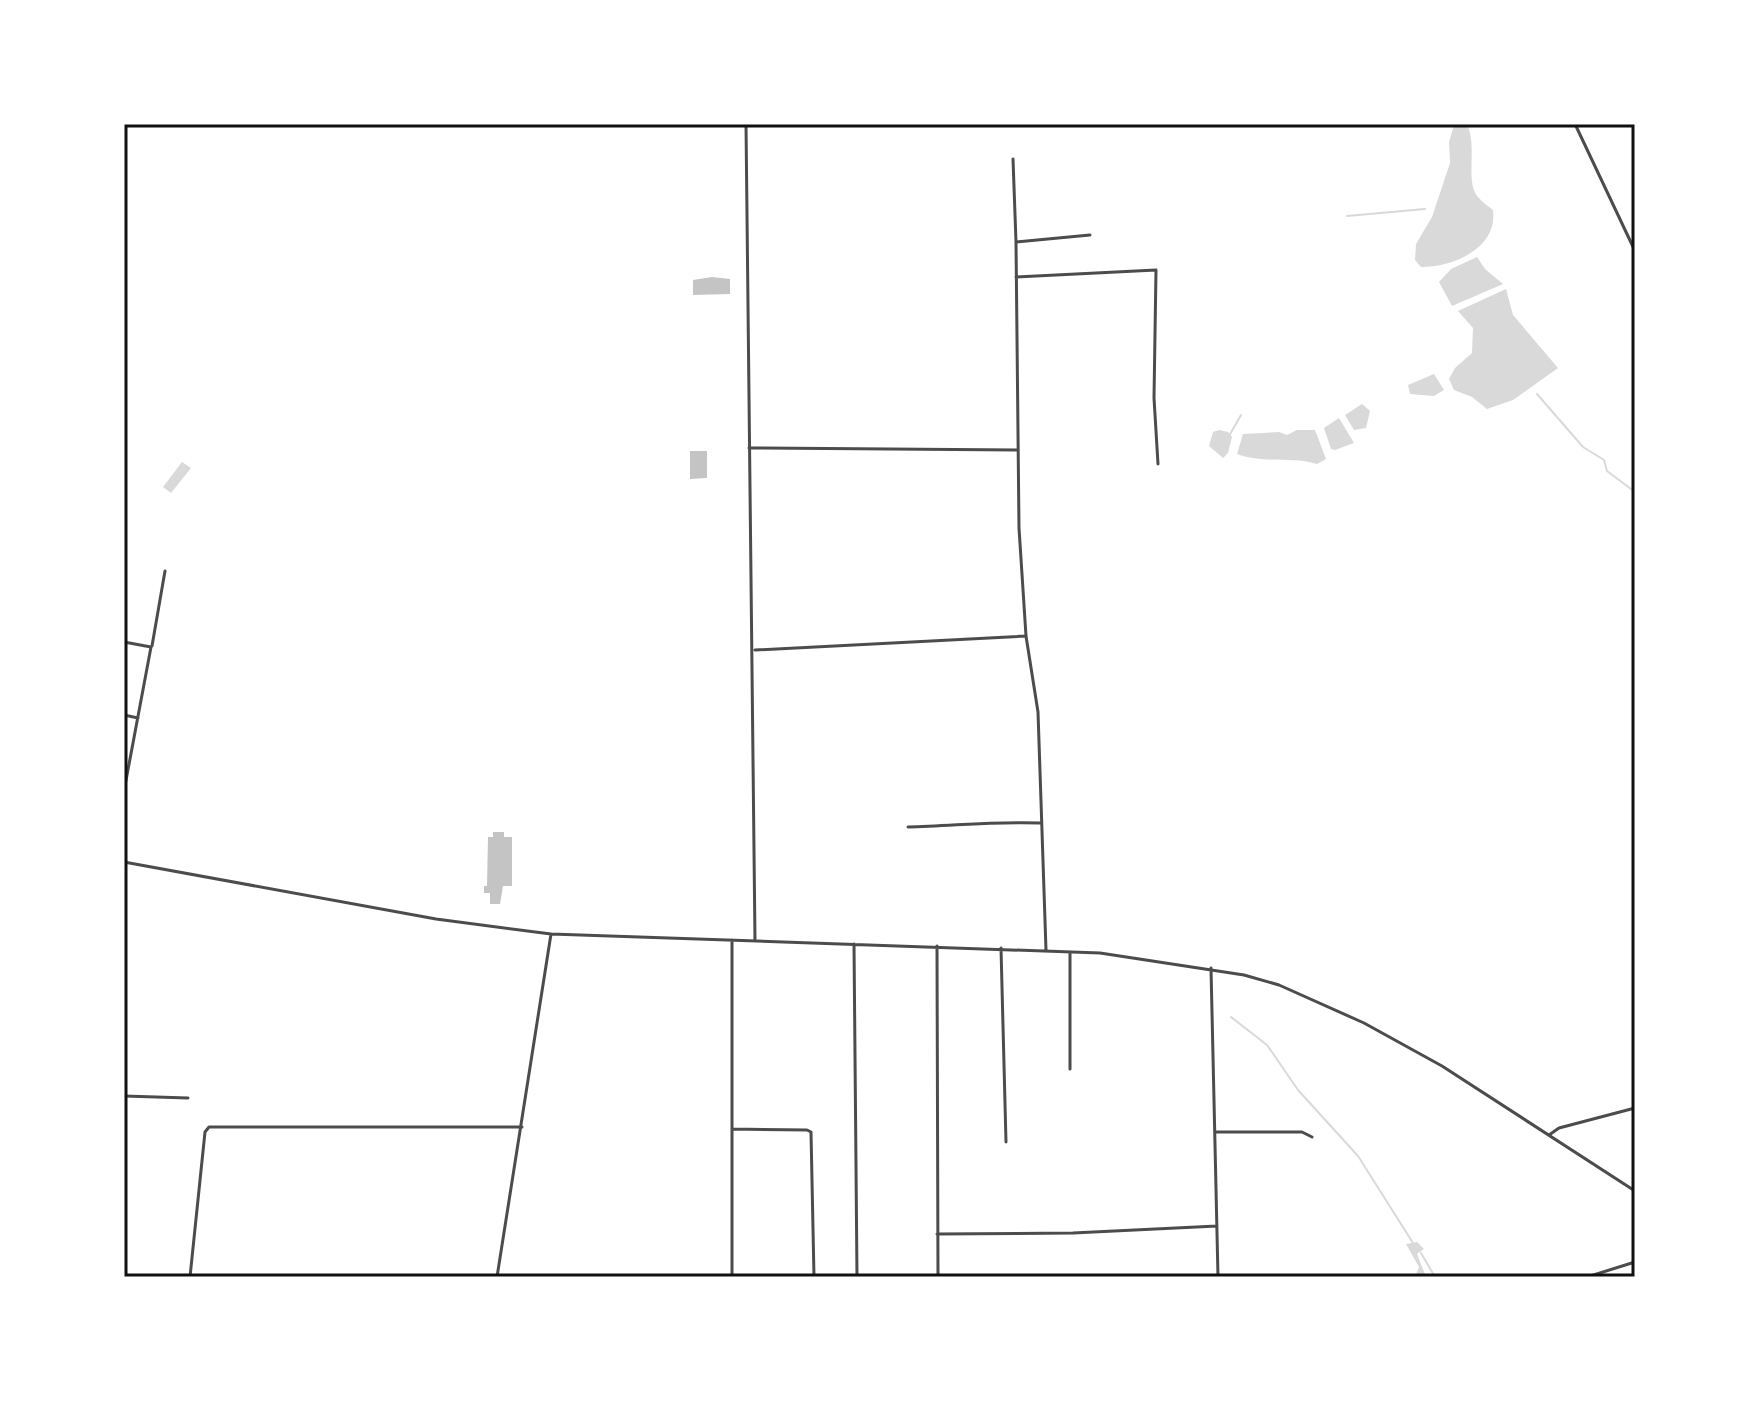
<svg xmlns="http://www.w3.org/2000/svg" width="1759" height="1401" font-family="'Roboto Condensed',sans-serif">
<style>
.water{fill:#d9d9d9}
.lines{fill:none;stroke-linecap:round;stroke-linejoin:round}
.stream{stroke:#d9d9d9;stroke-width:2}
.building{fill:#c4c4c4}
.minor{stroke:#4c4c4c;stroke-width:3}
.neatline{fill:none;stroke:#111;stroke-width:3}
</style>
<rect width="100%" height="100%" fill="#fff"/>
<!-- water -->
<path class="water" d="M 1454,125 L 1468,127 C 1477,148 1465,183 1478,197 C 1482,202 1488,206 1493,210 C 1498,248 1454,267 1421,267 L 1415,260 L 1416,244 L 1432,217 L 1450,163 L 1449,142 Z
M 1477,257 L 1485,269 L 1503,284 L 1452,306 L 1439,282 L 1451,269 Z
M 1506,289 L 1513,315 L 1558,368 L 1513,400 L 1487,409 L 1472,397 L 1454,390 L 1449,379 L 1455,368 L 1472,353 L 1473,328 L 1458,311 Z
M 1434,374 L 1444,390 L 1434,396 L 1410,394 L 1408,385 Z
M 1362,404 L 1370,411 L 1366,428 L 1354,430 L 1345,415 Z
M 1339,418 L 1354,443 L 1335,450 L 1331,449 L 1324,428 Z
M 1219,430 L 1228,432 L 1232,437 L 1228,453 L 1223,458 L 1209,446 L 1213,432 Z
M 1297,430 L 1315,430 L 1326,459 L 1317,464 C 1290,456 1264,464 1237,454 L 1243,434 L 1279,432 L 1287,435 Z
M 182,462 L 191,468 L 171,493 L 163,487 Z
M 1417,1242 L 1424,1249 L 1417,1254 L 1426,1277 L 1415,1277 L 1419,1267 L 1406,1244 Z"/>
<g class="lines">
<!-- stream -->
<path class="stream" d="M 1347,216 L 1425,209
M 1537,394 L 1583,447 L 1604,460 L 1607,471 L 1635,492
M 1229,436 L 1241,415
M 1231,1017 L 1267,1045 L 1298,1090 L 1358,1156 L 1413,1243
M 1421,1253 L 1435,1277"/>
</g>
<!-- building -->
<path class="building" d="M 712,277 L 730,279 L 730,294 L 693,295 L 693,280 Z
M 690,451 L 707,451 L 707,478 L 690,479 Z
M 493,832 L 504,832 L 504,837 L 512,837 L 512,886 L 503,886 L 500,904 L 490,904 L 490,893 L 484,893 L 484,886 L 487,886 L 488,837 L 493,837 Z"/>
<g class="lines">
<!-- minor -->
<path class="minor" d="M 746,124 L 755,941
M 1575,124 L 1635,251
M 1013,159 L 1016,242 L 1019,528 L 1026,636 L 1038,712 L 1046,950
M 1016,242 L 1090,235
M 1016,277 L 1156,270 L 1154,398 L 1158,464
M 749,448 L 1017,450
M 124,642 L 151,647 L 124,791
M 152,646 L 165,571
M 755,650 L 1026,636
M 124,715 L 138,718
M 908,827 C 953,826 995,821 1040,823
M 124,862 L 436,919 L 551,934 L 1100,953 L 1244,975 L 1279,985 L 1364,1023 L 1442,1066 L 1635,1191
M 854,944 L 857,1277
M 937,946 L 938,1277
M 1001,948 L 1006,1142
M 1211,968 L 1218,1277
M 1070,1069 L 1070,953
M 124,1096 L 188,1098
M 732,1129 L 807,1130 L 811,1132 L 814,1277
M 1216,1132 L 1302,1132 L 1312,1137
M 1549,1135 L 1559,1128 L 1635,1108
M 937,1234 L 1073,1233 L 1217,1226
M 190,1277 L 205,1132 L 209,1127 L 522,1127
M 497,1277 L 551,934
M 732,1277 L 732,940
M 1587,1277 L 1635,1262"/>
</g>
<!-- border -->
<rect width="1759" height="1401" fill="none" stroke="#ffffff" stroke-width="252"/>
<rect x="126" y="126" width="1507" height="1149" class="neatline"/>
</svg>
